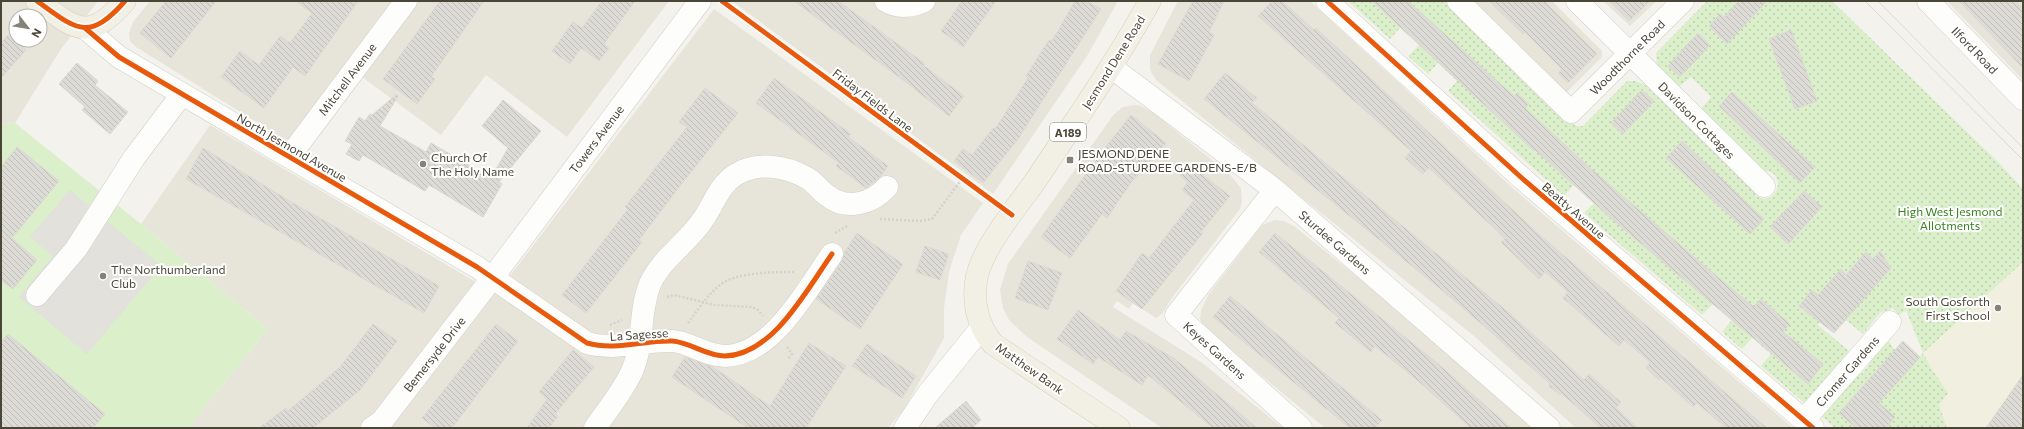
<svg xmlns="http://www.w3.org/2000/svg" width="2024" height="429" font-family="Commissioner,sans-serif">
<style>
.residential{fill:#e7e5da;fill-rule:evenodd}
.education{fill:#f1efdf}
.green{fill:url(#green-dots)}
.pitch{fill:#dbefcb}
.parking{fill:#e2e1dc}
.building{fill:url(#building-back-hatch);stroke:#dcd9d2}
.lines{fill:none;stroke-linecap:round;stroke-linejoin:round}
.minor-casing{stroke:#d1d0ca;stroke-width:23}
.major-casing{stroke:#d6d2b9;stroke-width:23}
.path{stroke:#d3d2cb;stroke-width:2.5;stroke-dasharray:2 2;stroke-linecap:butt}
.minor{stroke:#fdfdfc;stroke-width:22}
.major{stroke:#f2f0e4;stroke-width:22}
.tram{stroke:#dadad9;stroke-width:1}
.cycleway-casing{stroke:#fff;stroke-width:8}
.cycleway{stroke:#e8590c;stroke-width:5}
.poi-dot{fill:#858277;stroke:#fff;stroke-width:1.5}
.labels{text-anchor:middle;dominant-baseline:central;stroke-width:4;stroke-linejoin:round;paint-order:stroke}
.shield{fill:#fff;stroke:#807e73;stroke-width:1}
.shield-label{font-size:11px;font-weight:bold;fill:#4a4637}
.street-label{font-size:12px;fill:#4a4637;stroke:#fff}
.poi-label{font-size:12px;fill:#4a4637;stroke:#fff;text-anchor:start}
.park-label{font-size:12px;fill:#3a8225;stroke:#fff}
</style>
<defs>
<pattern id="green-dots" width="8" height="8" patternUnits="userSpaceOnUse"><rect width="8" height="8" fill="#dbefcb"/><path d="M2 2h.1M6 6h.1" fill="none" stroke="#bdceaf" stroke-width="1.8" stroke-linecap="round"/></pattern>
<pattern id="building-back-hatch" width="6" height="6" patternUnits="userSpaceOnUse"><rect width="6" height="6" fill="#dddbd5"/><path d="M-1 5l2 2M0 0l6 6M5-1l2 2" fill="none" stroke="#bfbdb7"/></pattern>
</defs>
<rect width="100%" height="100%" fill="#f3f2ed"/>
<!-- residential -->
<path class="residential" d="M 1,1 L 98,1 L 61,49 L 15,123 L 1,124 ZM 16,16 L 40,16 L 40,40 L 16,40 Z
M 150,1 L 669,1 L 567,137 L 486,75 L 441,135 L 347,66 L 290,143 L 136,47 L 130,41 L 129,33 L 133,22 Z
M 732,1 L 1118,1 L 1087,56 L 993,194 Z
M 1178,1 L 1310,1 L 1515,190 L 1793,428 L 1576,428 L 1474,336 L 1156,80 L 1150,70 L 1150,55 Z
M 1473,1 L 1552,1 L 1602,51 L 1602,57 L 1566,93 Z
M 1603,1 L 1657,1 L 1630,26 Z
M 1947,1 L 2023,1 L 2023,80 Z
M 714,9 L 983,203 L 961,235 L 949,272 L 944,308 L 944,338 L 904,409 L 888,428 L 188,428 L 268,329 L 141,224 L 210,125 L 496,294 Z
M 1134,105 L 1141,106 L 1155,114 L 1229,174 L 1241,188 L 1242,202 L 1240,209 L 1171,299 L 1162,314 L 1156,318 L 1133,303 L 1129,309 L 1117,301 L 1113,307 L 1201,362 L 1283,428 L 1162,428 L 1027,337 L 1009,320 L 1003,308 L 1000,290 L 1008,264 L 1114,114 L 1123,107 Z
M 1275,220 L 1284,221 L 1294,226 L 1423,330 L 1537,428 L 1325,428 L 1206,330 L 1200,320 L 1201,310 L 1209,294 L 1262,225 Z"/>
<!-- education -->
<path class="education" d="M 2023,262 L 2023,428 L 1947,428 L 1939,405 L 1948,393 L 1930,366 L 1923,353 Z"/>
<!-- green -->
<path class="green" d="M 1348,1 L 1448,1 L 1576,126 L 1583,126 L 1627,81 L 1635,81 L 1644,84 L 1750,184 L 1756,196 L 1765,199 C 1783,194 1782,171 1764,171 L 1700,110 L 1711,97 L 1691,77 L 1677,88 L 1657,65 L 1656,53 L 1707,1 L 1832,1 L 2000,164 L 2023,189 L 2023,262 L 1923,353 L 1930,366 L 1948,393 L 1939,405 L 1947,428 L 1835,428 L 1819,414 L 1855,374 L 1861,374 L 1870,364 L 1871,354 L 1886,338 L 1895,350 L 1903,341 L 1920,357 L 1923,353 L 1906,310 L 1899,315 L 1893,308 L 1880,313 L 1863,334 L 1846,320 L 1834,333 L 1820,322 L 1818,325 L 1849,351 L 1845,356 L 1844,364 L 1808,406 L 1761,366 L 1771,354 L 1752,338 L 1742,349 L 1722,332 L 1732,320 L 1713,304 L 1702,315 L 1584,213 L 1594,203 L 1574,185 L 1564,196 L 1448,91 L 1457,81 L 1438,63 L 1428,74 L 1408,56 L 1419,45 L 1400,28 L 1390,39 Z"/>
<!-- pitch -->
<path class="pitch" d="M 15,123 L 141,224 L 268,329 L 188,428 L 1,428 L 1,124 Z"/>
<!-- parking -->
<path class="parking" d="M 70,190 L 161,266 L 87,354 L 19,297 L 53,256 L 30,237 Z"/>
<!-- building -->
<path class="building" d="M 166,1 L 216,1 L 171,58 L 140,33 Z
M 296,1 L 358,1 L 305,76 L 293,67 L 264,108 L 221,77 L 240,51 L 259,65 L 280,36 L 290,43 L 312,13 Z
M 440,1 L 484,1 L 431,77 L 435,79 L 417,104 L 383,79 Z
M 602,1 L 635,1 L 604,44 L 609,48 L 599,61 L 581,48 L 570,64 L 552,51 L 573,22 L 582,28 Z
M 794,1 L 838,1 L 924,63 L 923,65 L 964,96 L 949,116 L 914,89 L 914,88 Z
M 962,1 L 996,1 L 963,47 L 941,31 Z
M 1075,1 L 1086,1 L 1101,9 L 1018,139 L 983,183 L 954,161 L 963,149 L 972,155 L 993,128 L 995,129 L 1028,78 L 1026,76 L 1049,40 L 1052,41 Z
M 1193,1 L 1224,1 L 1209,32 L 1214,35 L 1189,81 L 1158,64 Z
M 1272,1 L 1282,1 L 1314,30 L 1316,28 L 1542,237 L 1767,428 L 1726,428 L 1697,403 L 1693,407 L 1661,378 L 1659,380 L 1646,368 L 1650,362 L 1624,340 L 1619,346 L 1563,298 L 1568,292 L 1545,272 L 1539,279 L 1501,242 L 1505,239 L 1492,226 L 1429,168 L 1423,174 L 1405,158 L 1411,151 L 1258,16 Z
M 1372,1 L 1408,1 L 1514,96 L 1517,93 L 1529,104 L 1525,108 L 1590,168 L 1713,273 L 1754,307 L 1761,299 L 1790,324 L 1783,332 L 1823,364 L 1808,384 L 1614,221 L 1535,150 L 1534,151 Z
M 1489,1 L 1544,1 L 1597,54 L 1568,83 L 1558,73 L 1562,69 L 1525,32 L 1523,34 Z
M 1609,1 L 1650,1 L 1629,21 Z
M 1739,1 L 1767,1 L 1727,44 L 1709,26 L 1720,14 L 1724,17 Z
M 1959,1 L 2016,1 L 2023,8 L 2023,68 Z
M 1791,30 L 1817,101 L 1795,109 L 1769,39 Z
M 1698,33 L 1710,45 L 1680,77 L 1668,66 Z
M 8,35 L 26,50 L 1,78 L 1,43 Z
M 77,63 L 98,81 L 95,85 L 128,112 L 110,134 L 82,110 L 85,107 L 59,84 Z
M 1225,73 L 1257,98 L 1252,103 L 1508,312 L 1584,380 L 1589,374 L 1608,391 L 1621,402 L 1616,408 L 1638,428 L 1601,428 L 1561,393 L 1560,395 L 1549,386 L 1550,384 L 1522,359 L 1521,360 L 1490,331 L 1438,287 L 1204,99 Z
M 774,78 L 851,134 L 848,137 L 888,166 L 880,177 L 866,188 L 836,166 L 839,163 L 756,103 Z
M 705,88 L 738,113 L 680,186 L 639,240 L 642,242 L 586,313 L 562,295 L 628,209 L 625,207 L 687,127 L 679,122 Z
M 1642,90 L 1654,101 L 1623,134 L 1611,123 Z
M 1732,92 L 1815,167 L 1800,183 L 1719,106 Z
M 396,95 L 398,96 L 380,126 L 426,152 L 431,143 L 491,178 L 508,148 L 482,126 L 503,100 L 541,131 L 499,182 L 502,184 L 483,217 L 429,185 L 425,191 L 363,155 L 359,161 L 346,154 L 352,144 L 345,141 L 359,117 L 365,121 L 370,114 L 372,115 Z
M 1131,115 L 1166,143 L 1130,184 L 1107,218 L 1102,214 L 1070,258 L 1041,237 L 1098,157 Z
M 1682,141 L 1764,219 L 1750,234 L 1666,158 Z
M 17,147 L 59,181 L 12,238 L 37,260 L 13,289 L 1,280 L 1,167 Z
M 203,148 L 288,200 L 439,286 L 424,313 L 186,179 Z
M 1189,164 L 1230,196 L 1201,232 L 1203,233 L 1142,309 L 1116,291 L 1142,253 L 1149,258 L 1194,200 L 1182,190 L 1188,182 L 1180,176 Z
M 1804,191 L 1822,207 L 1788,244 L 1770,227 Z
M 857,233 L 903,264 L 860,329 L 816,299 L 842,261 L 844,253 Z
M 1275,233 L 1436,362 L 1511,428 L 1471,428 L 1417,380 L 1375,346 L 1371,352 L 1335,323 L 1339,318 L 1259,252 Z
M 925,246 L 949,254 L 940,280 L 916,272 Z
M 1880,251 L 1891,268 L 1834,333 L 1799,306 L 1812,290 L 1818,295 L 1841,269 L 1846,275 L 1866,252 L 1873,259 Z
M 1028,261 L 1062,273 L 1048,310 L 1015,298 Z
M 1230,296 L 1382,420 L 1375,428 L 1350,428 L 1213,317 Z
M 1078,310 L 1120,340 L 1126,331 L 1175,359 L 1257,428 L 1213,428 L 1148,375 L 1142,385 L 1098,357 L 1093,364 L 1057,339 Z
M 373,324 L 397,341 L 360,390 L 313,428 L 259,428 L 286,408 L 288,411 L 340,367 Z
M 496,324 L 518,341 L 452,428 L 435,428 L 422,418 Z
M 8,334 L 105,414 L 93,428 L 1,428 L 1,342 Z
M 1903,341 L 1920,357 L 1879,403 L 1895,417 L 1886,428 L 1856,428 L 1839,413 Z
M 809,343 L 846,366 L 806,428 L 748,428 L 672,377 L 685,357 L 713,367 L 770,406 Z
M 867,344 L 916,376 L 902,398 L 852,366 Z
M 573,350 L 594,367 L 555,414 L 558,416 L 549,428 L 527,428 L 547,399 L 539,392 Z
M 2023,375 L 2023,428 L 1986,428 Z
M 966,401 L 981,420 L 972,428 L 935,428 Z"/>
<g class="lines">
<!-- minor casing -->
<g class="minor-casing">
<path id="minor" d="M 886,1 C 897,8 913,7 924,1
M 1327,1 L 1524,180 L 1813,428
M 1458,1 L 1571,112 L 1683,1
M 1577,1 L 1764,186
M 1928,1 L 2023,99
M 85,28 L 119,57 L 477,267 L 587,343 C 616,351 643,340 672,341 C 690,342 706,356 725,356 C 773,355 807,289 832,254
M 1111,67 L 1275,190 L 1549,428
M 289,157 L 406,1
M 1275,190 L 1176,315 L 1301,428
M 37,295 L 76,249 L 134,158 L 182,94
M 1804,420 L 1890,322
M 372,428 L 382,421 L 493,277 L 700,1
M 595,428 C 608,409 624,390 633,369 C 644,342 639,311 650,284 C 661,259 687,243 702,221 C 713,206 719,185 735,175 C 757,161 786,166 807,178 C 816,183 820,191 828,196 C 847,211 873,203 887,187
M 905,428 L 927,395 L 982,327"/>
</g>
<!-- major casing -->
<g class="major-casing">
<path id="major" d="M 37,1 C 76,29 88,43 125,1
M 1119,428 L 993,344 C 977,325 972,300 977,276 C 984,246 1016,208 1034,183 C 1074,123 1115,64 1150,1"/>
</g>
<!-- path -->
<path class="path" d="M 880,219 L 920,221 L 932,219 L 962,179
M 835,233 L 849,225
M 667,297 L 674,295 L 715,305 L 751,307 L 757,309 L 763,316
M 688,323 C 698,310 707,295 720,285 C 736,272 775,272 795,272
M 610,325 L 622,320
M 787,347 L 792,354 L 788,359"/>
<!-- minor -->
<use href="#minor" class="minor"/>
<!-- major -->
<use href="#major" class="major"/>
<!-- tram -->
<path class="tram" d="M 1865,1 L 2023,160
M 1878,1 L 2023,148"/>
<!-- cycleway casing -->
<g class="cycleway-casing">
<path id="cycleway" d="M 37,1 C 76,29 88,43 125,1
M 722,1 L 1012,215
M 1327,1 L 1524,180 L 1813,428
M 85,28 L 119,57 L 477,267 L 587,343 C 616,351 643,340 672,341 C 690,342 706,356 725,356 C 773,355 807,289 832,254"/>
</g>
<!-- cycleway -->
<use href="#cycleway" class="cycleway"/>
</g>
<!-- markers -->
<g class="poi-dot">
<rect x="1066" y="156" width="8" height="8" rx="2"/>
<circle cx="423" cy="164" r="4"/>
<circle cx="103" cy="276" r="4"/>
<circle cx="1998" cy="308" r="4"/>
</g>
<g class="labels">
<!-- shield labels -->
<rect class="shield" x="1050" y="123" width="36" height="18" rx="3"/>
<g class="shield-label">
<text x="1068" y="132">A189</text>
</g>
<!-- street labels -->
<g class="street-label">
<text transform="translate(1975 50) rotate(46)">Ilford Road</text>
<text transform="translate(1627 57) rotate(-45)">Woodthorne Road</text>
<text transform="translate(1113 62) rotate(-58)">Jesmond Dene Road</text>
<text transform="translate(347 79) rotate(-53)">Mitchell Avenue</text>
<text transform="translate(873 100) rotate(37)">Friday Fields Lane</text>
<text transform="translate(1697 120) rotate(45)">Davidson Cottages</text>
<text transform="translate(596 139) rotate(-53)">Towers Avenue</text>
<text transform="translate(292 147) rotate(30)">North Jesmond Avenue</text>
<text transform="translate(1574 210) rotate(41)">Beatty Avenue</text>
<text transform="translate(1335 242) rotate(41)">Sturdee Gardens</text>
<text transform="translate(639 334) rotate(-4)">La Sagesse</text>
<text transform="translate(1215 350) rotate(42)">Keyes Gardens</text>
<text transform="translate(434 354) rotate(-52)">Bemersyde Drive</text>
<text transform="translate(1030 368) rotate(35)">Matthew Bank</text>
<text transform="translate(1847 371) rotate(-49)">Cromer Gardens</text>
</g>
<!-- poi labels -->
<g class="poi-label">
<text x="1078" y="153">JESMOND DENE<tspan x="1078" dy="14">ROAD-STURDEE GARDENS-E/B</tspan></text>
<text x="431" y="157">Church Of<tspan x="431" dy="14">The Holy Name</tspan></text>
<text x="111" y="269">The Northumberland<tspan x="111" dy="14">Club</tspan></text>
<text x="1990" y="301" text-anchor="end">South Gosforth<tspan x="1990" dy="14">First School</tspan></text>
</g>
<!-- park labels -->
<g class="park-label">
<text x="1950" y="211">High West Jesmond<tspan x="1950" dy="14">Allotments</tspan></text>
</g>
</g>
<!-- border -->
<rect width="2024" height="429" fill="none" stroke="#4a4637" stroke-width="4"/>
<!-- north arrow -->
<g transform="translate(28 28) rotate(121)"><circle r="19" fill="#ffffff" stroke="#b7b5af"/>
<path d="M0-3L7 15L0 10L-7 15Z" fill="#858277"/>
<text y="-6" font-size="11" font-weight="bold" text-anchor="middle" fill="#4a4637">N</text>
</g>
</svg>
